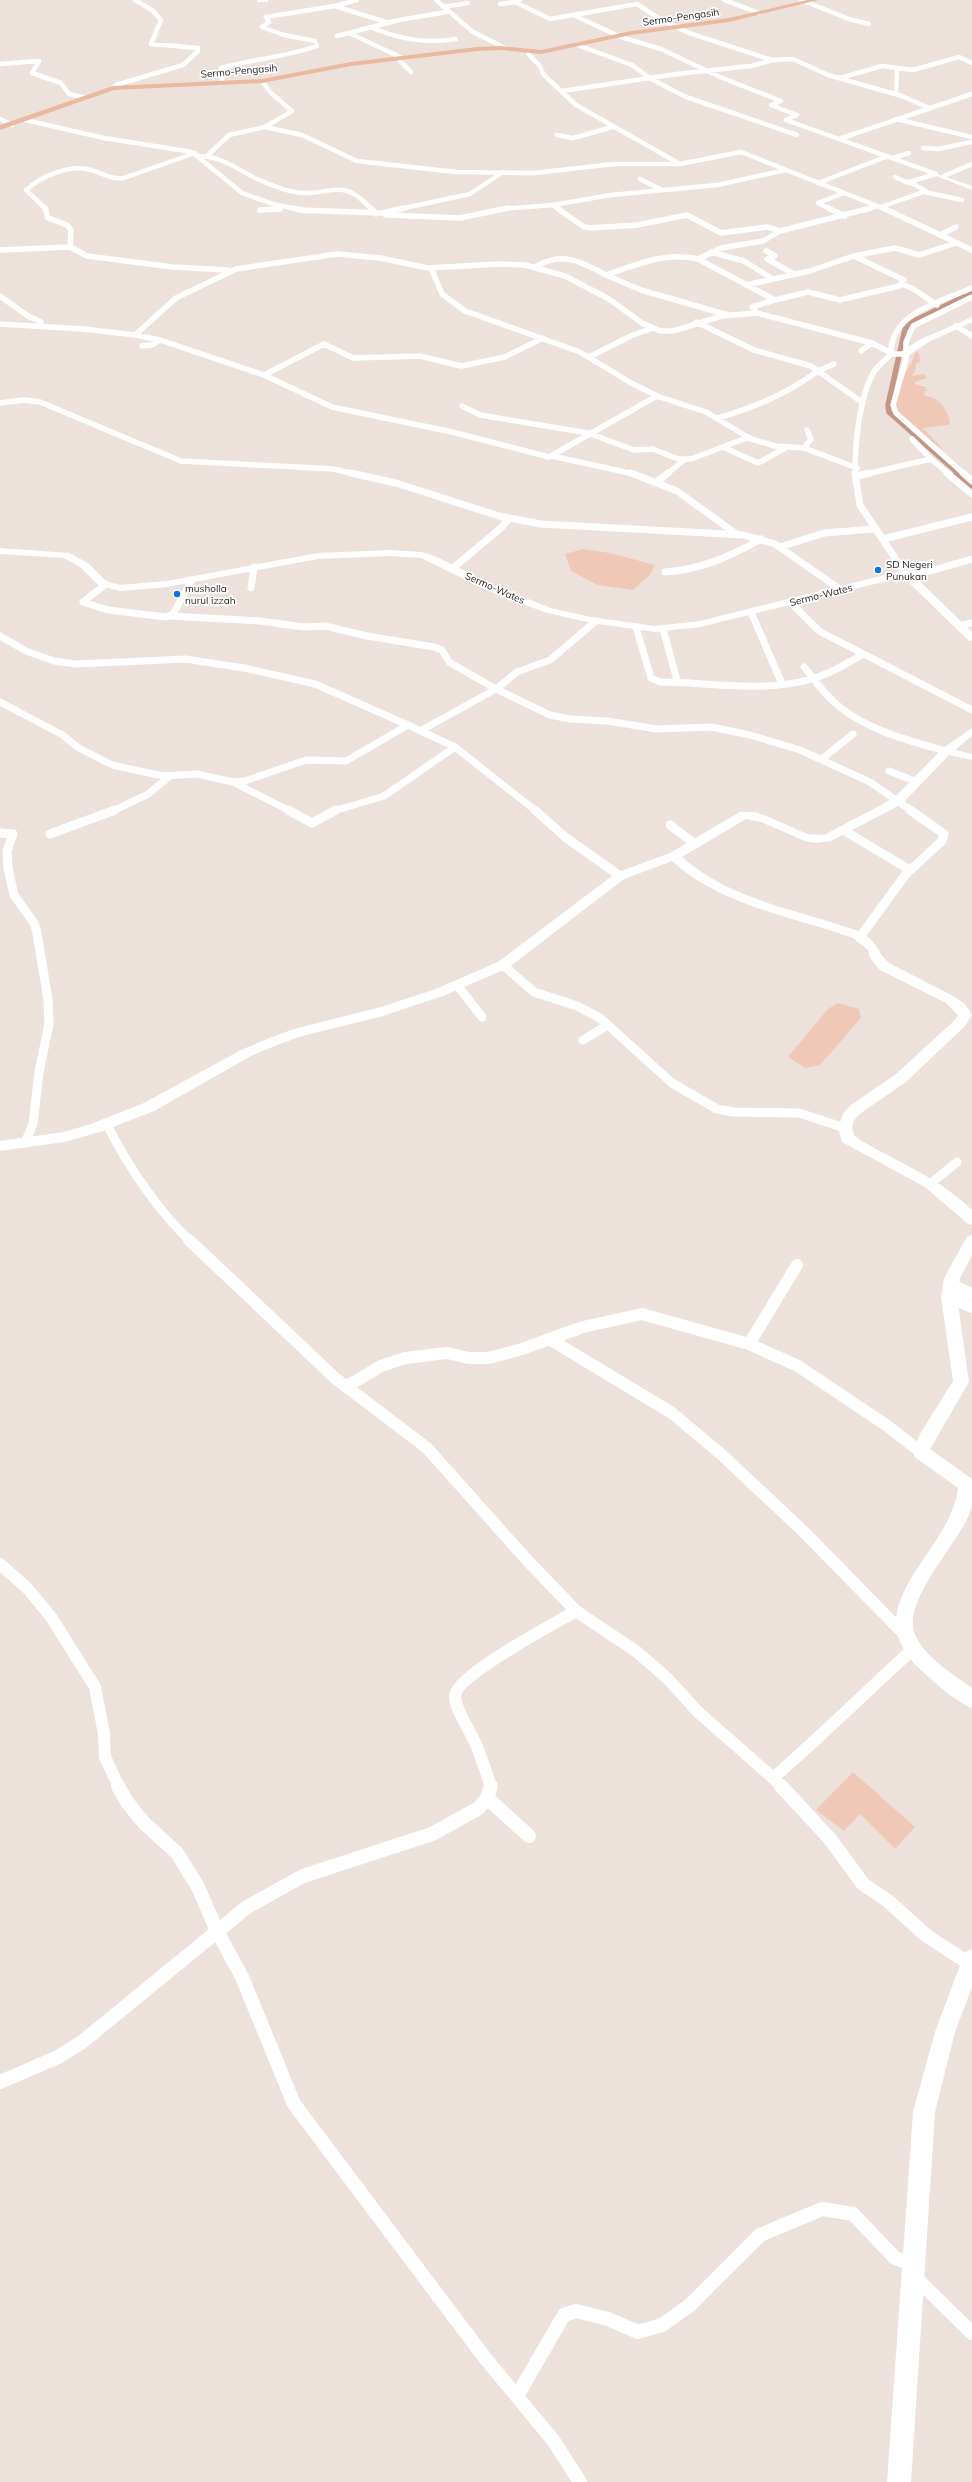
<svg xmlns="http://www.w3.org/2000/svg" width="972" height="2482" font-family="Mulish,sans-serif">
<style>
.green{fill:#f0c8b7}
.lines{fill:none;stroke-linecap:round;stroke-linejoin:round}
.canal-far1{stroke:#c29682;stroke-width:5.5}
.canal{stroke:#c29682;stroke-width:7}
.street-far5{stroke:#fff;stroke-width:4.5}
.street-far4{stroke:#fff;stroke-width:5.5}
.street-far3{stroke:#fff;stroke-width:7}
.street-far2{stroke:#fff;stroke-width:9}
.street-far1{stroke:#fff;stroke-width:12}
.street{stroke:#fff;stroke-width:14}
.secondary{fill:#fff;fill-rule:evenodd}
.primary{fill:#ebb8a0;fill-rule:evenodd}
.poi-dot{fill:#0e76de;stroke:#fff;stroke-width:1.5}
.labels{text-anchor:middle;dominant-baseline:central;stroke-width:3.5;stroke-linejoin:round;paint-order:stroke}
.far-street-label{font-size:10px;fill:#221d1c;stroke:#fff}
.far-poi-label{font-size:10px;fill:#221d1c;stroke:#fff;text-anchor:start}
</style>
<rect width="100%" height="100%" fill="#ede1dc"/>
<!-- green -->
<path class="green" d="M 916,351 L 919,354 L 920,362 L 916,364 L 915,371 L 912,376 L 924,374 L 927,378 L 915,382 L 915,384 L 925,387 L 928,391 L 924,391 L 925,396 C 940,398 946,407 950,422 L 948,425 L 923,428 L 943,449 L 928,442 L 895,411 C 892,390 910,370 916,351 Z
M 583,549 L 610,553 L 655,565 L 650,575 L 633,590 L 598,585 L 571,571 L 565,554 Z
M 838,1003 L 859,1009 L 861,1018 L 820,1065 L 805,1068 L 788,1057 L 828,1009 Z
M 853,1772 L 915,1827 L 895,1849 L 860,1814 L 844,1831 L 816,1810 Z"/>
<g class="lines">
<!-- canal-far1 -->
<path class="canal-far1" d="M 959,474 L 889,412 L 888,405 L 905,329 L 912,322 L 972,293"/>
<!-- canal -->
<path class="canal" d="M 957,473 L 972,486"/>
<!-- street-far5 -->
<path class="street-far5" d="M 259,0 L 266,0
M 357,0 L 335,6 L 389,23
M 436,0 L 473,32 L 507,49
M 520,0 L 515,2 L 550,19 L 573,15 L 621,37 L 661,49 L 720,77 L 781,101 L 771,105 L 797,115 L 786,120 L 839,139
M 724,0 L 759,13
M 801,0 L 849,19 L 869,24
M 500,4 L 515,2
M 443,7 L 468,3
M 573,15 L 637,4 L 660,19 L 689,33 L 772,60 L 793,59 L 828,75 L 902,96 L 929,108
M 370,27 C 399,39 425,44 456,39
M 337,36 L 349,33
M 577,45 L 632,65 L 651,79 L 686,97 L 797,135
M 528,54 L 539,65 L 544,75 L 576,105 L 680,164 L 741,152 L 885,209
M 400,57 L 349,33 L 399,20 L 447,12
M 397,58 L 411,72
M 0,64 L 39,61 L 32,73 L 61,83 L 69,94 L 85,98
M 840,78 L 882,66 L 913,70 L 959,57 L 972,63
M 262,81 L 270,92 L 292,111 L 265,127 L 302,135 L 357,161 L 456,172 L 534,173 L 614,164 L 679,164
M 221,83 L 223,76 L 221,68 C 253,59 286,57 317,46 L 315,41 L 284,35 L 262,27 L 269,22 L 266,17 L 335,6
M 113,88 L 116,85 L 183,65 L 198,51 L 198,48 L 151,44 L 161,20 L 152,10 L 135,0
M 562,91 L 677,74 L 751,66 L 773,60
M 896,94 L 897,68
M 0,119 L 12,125
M 896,119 L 972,137
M 25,120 L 104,138 L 192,152 L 242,193 L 273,204 L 297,209
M 557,135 L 573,138 L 613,127
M 923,148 L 938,149 L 972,142
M 199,156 C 221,156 237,169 255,178 C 266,183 278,188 290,191 C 328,200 340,173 371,209
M 207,156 L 229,135 L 265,127
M 893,158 L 909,153
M 944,176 L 972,164
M 895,177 L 908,183
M 640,179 L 662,190
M 818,183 L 888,156
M 924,192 L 962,200
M 818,203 L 830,209
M 818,203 L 844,193
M 881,207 L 926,191 L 909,182 L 936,174 L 839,139 L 972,94
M 46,209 L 26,190 C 41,176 71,164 91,170 C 103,173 111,180 124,178 L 195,153
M 400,209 L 470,194 L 503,172
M 502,209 L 553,205
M 558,209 L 553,205 L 611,195 L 717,185 L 786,170
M 867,209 L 877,206"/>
<!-- street-far4 -->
<path class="street-far4" d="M 45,208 L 48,218 L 67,225 L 71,230 L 70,247
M 292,208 L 307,211
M 371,208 L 376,214
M 557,208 L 584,227 L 590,228 L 637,225 L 687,215 L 721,233 L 767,227 L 780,231
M 828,208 L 845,216
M 883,208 L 972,250
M 260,210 L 280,209
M 300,210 L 381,213 L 405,208
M 386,215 L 460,218 L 508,208
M 940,235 L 956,227
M 0,250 L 70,247 L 87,256 L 173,267 L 228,270
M 766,251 L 775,256 L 767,259 L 794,274
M 711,252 L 744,261 L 771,278
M 854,256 L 895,248 L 919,255 L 956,243
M 535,267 C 563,251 580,261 606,275 C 636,265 666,251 698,259
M 431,268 L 442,294 L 465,311 L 580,352 L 631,383 L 657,396 L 706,412 L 751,439 L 775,446 L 804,448 L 857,468
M 606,275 L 641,290 L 728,315
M 901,284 L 912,288 L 937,305
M 746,285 L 810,271 L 854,256 L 904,280 L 899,286 L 840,300 L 808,292 L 775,300
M 0,296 L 28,316 L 41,322
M 757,313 L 872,343 L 893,354
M 696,322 L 754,350 L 811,366 L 818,371 L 834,364
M 0,324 L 84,329 L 135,335 L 176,298 L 236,269 L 337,254 L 380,258 L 428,268 L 499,264 L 525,265 L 565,276 L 609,299 L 642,323 L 660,331 L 673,331 L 722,316 L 757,313 L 752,307 L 775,300 L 698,259 L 721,248 L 763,241 L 780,231 L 871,208
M 956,326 L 972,336
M 135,335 L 160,340 L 152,345 L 142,346
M 160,340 L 264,375 L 332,407 L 452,432 L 549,457 L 657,396
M 891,350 C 893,312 943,301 972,288
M 861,351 L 872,343
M 589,357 L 633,335 L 653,328
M 264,375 L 324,344 L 353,358 L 420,356 L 461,366 L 505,357 L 543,338
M 0,403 L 24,400 L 40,402 L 181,461 L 333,469 L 355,474
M 462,406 L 480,415 L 588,433 L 634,450 L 653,449 L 678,459 L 691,459 L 749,437
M 718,418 C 756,407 786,394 818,371 L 863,403
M 912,439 L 931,459
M 723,447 L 758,463 L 787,447
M 804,448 L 811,439 L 807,430
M 552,456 L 634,474
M 667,474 L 684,460
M 855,474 C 855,445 859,397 874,372 C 878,365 886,360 891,354 L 901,354
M 866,474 L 931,459 L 949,474
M 964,474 L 896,413 L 893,405 L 906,359 L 906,342 L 913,326 L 972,297"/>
<!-- street-far3 -->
<path class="street-far3" d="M 351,473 L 396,483 L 499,516 L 541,524 L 744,535 L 775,544 L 841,590
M 631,473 L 677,491 L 735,533
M 855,473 L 860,505 L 905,573 L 930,571 L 972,559
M 947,473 L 972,494
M 963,473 L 972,481
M 857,476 L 870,473
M 658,481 L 668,473
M 883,539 L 972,517
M 780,547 L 824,533 L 875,529
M 453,568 L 502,527 L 509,518
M 665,572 C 700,570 731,556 761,539
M 106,584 L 83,602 L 108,610 L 166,617 L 173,614 L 192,580
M 251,588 L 254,567
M 791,603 L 819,631 L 972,710
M 751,612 L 782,684
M 170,616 L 260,621 L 304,627 L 325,626 L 367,636 L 434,647 L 442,650 L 449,662 L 496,689 L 420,731
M 596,621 L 550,660 L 517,672 L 496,689 L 550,715 L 570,719 L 607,721 L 657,729 L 711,727 L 750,735 L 800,750 L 870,782 L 912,811
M 959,626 L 972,623
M 636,627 L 651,678 L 660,682 C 712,682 765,694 815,678 C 832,673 847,663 862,655
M 663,629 L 677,680
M 0,636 L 26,651 L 54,661 L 76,664 L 185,659 L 244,668 L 315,684 L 408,725
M 804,667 C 814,678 822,692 834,702 C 863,729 909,741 946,751
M 0,702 L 61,734 L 79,748 L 112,765 L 163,776 L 197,774 L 233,782 L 245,781 L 306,760 L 346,761 L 408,725 L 455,747 L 536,811
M 822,759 L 853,734
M 889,771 L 917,782
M 233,782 L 290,811
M 113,811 L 148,794 L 170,776
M 334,811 L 384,796 L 455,747"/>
<!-- street-far2 -->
<path class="street-far2" d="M 288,810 L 312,823 L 336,810
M 535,810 L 565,837 L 620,876
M 670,825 L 695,844
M 843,830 L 910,870
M 0,833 L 13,834 L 7,851 L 8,868 L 14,895 L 34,923 L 37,933 L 48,1000 L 49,1024 L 39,1072 L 33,1124 L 25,1143
M 50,834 L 115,810
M 860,937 L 906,874 L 942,841 L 944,834 L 910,810
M 503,965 L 534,992 L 577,1006 L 600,1018 L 672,1083 L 717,1109 L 733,1112 L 799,1113 L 845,1128
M 457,985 L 482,1017
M 583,1040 L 608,1025
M 106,1123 C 128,1166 155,1207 190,1241
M 930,1184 L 957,1162"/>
<!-- street-far1 -->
<path class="street-far1" d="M 189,1240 L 335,1378 L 427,1448 L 527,1560 L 576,1611 L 637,1652 L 667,1678 L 698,1712 L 773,1778 C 821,1736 866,1692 913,1649
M 952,1285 L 972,1294
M 949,1297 L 972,1307
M 551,1340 L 672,1413 L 722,1455 L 804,1532 L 905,1635
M 749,1344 L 797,1265
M 346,1387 L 381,1366 L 405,1358 L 447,1353 L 469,1358 L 489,1358 L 522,1349 L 583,1327 L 642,1314 L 749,1344 L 798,1366 L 886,1425 L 921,1452
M 0,1564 L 28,1589 L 51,1617 L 95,1687 L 104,1734 L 105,1757 L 119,1787
M 773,1778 L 782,1787
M 491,1787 C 487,1774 482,1760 477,1747 C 472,1733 455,1710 455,1696 C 456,1675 556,1623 576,1611"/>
<!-- street -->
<path class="street" d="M 118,1786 L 127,1802 L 144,1823 L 177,1853 L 198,1887 L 217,1931 L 242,1977 L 294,2104 L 485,2358 L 553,2440 L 580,2482
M 781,1786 L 830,1839 L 863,1884 L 888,1901 L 927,1936 L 970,1964
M 487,1798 L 529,1836
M 0,2082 L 58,2057 L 82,2042 L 247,1907 L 303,1876 L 432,1834 L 479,1808 L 487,1798 L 491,1786
M 915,2277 L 972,2333
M 517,2396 L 564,2315 L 576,2311 L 608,2319 L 638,2332 L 662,2325 L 689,2306 L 760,2235 L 822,2209 L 853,2214 L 895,2258 L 914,2264"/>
<!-- secondary -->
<path class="secondary" d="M 934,173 L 972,186 L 972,190 L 934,175 Z
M 972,317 L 972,322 L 927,343 L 908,356 L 901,357 L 897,354 L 921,339 Z
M 0,548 L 69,553 L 88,563 L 106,581 L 120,585 L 167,581 L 318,553 L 391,550 L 422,552 L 437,557 L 497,587 L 551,608 L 591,617 L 655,626 L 700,621 L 905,570 L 909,571 L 972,632 L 972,641 L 968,640 L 903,577 L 700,627 L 655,632 L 591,623 L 544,612 L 489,591 L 421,558 L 391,556 L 318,559 L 167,587 L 120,591 L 98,585 L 80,567 L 64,558 L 0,554 Z
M 972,728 L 972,736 L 955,750 L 972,754 L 972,760 L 949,755 L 902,804 L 831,841 L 816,843 L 805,841 L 761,822 L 746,819 L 682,857 C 731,901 801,910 861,932 C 880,944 876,951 889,963 L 955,997 L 965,1004 L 972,1015 L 965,1026 L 906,1082 L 861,1113 L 854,1120 L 852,1128 L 854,1135 L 860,1140 C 901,1164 936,1176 972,1210 L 972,1225 L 967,1223 L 925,1187 L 842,1142 L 838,1128 L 843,1114 L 851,1105 L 896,1074 L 955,1020 L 958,1015 L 946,1003 L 880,970 L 870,958 L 868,950 L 853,938 C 792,916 721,906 672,861 L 624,879 L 508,968 L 443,996 L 383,1016 L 302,1036 L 277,1045 L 251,1056 L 154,1111 L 100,1132 L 64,1142 L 0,1151 L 0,1141 L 64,1132 L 91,1124 L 144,1103 L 241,1050 L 267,1039 L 294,1029 L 381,1007 L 433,990 L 498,962 L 616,873 L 670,853 L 740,812 L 755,812 L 769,817 L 807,834 L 824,835 L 894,798 L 942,749 Z
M 972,1235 L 972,1255 L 960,1278 L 957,1297 L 969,1382 L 930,1449 L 972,1479 C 972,1487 972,1498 972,1506 C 963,1542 898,1600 916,1637 C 927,1659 953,1674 972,1688 L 972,1708 C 954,1701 937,1684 923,1672 C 849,1606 951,1554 958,1488 L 915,1457 L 913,1452 L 920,1434 L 953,1381 L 941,1297 L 944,1278 L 967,1237 Z
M 972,1949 L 972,1987 L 955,2032 L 935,2112 L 911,2482 L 887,2482 L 913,2112 L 935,2032 L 965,1952 Z"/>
<!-- primary -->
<path class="primary" d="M 807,0 L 818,0 L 729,22 L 631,35 L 541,54 L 500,50 L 477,51 L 351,66 L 262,83 L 114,90 L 0,130 L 0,125 L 113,86 L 262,79 L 351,62 L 477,47 L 500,46 L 541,50 L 631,31 L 729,18 Z"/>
</g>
<!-- markers -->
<g class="poi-dot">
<circle cx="878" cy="570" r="4"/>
<circle cx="177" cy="594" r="4"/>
</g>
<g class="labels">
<!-- far-street labels -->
<g class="far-street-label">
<text transform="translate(681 17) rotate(-8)">Sermo-Pengasih</text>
<text transform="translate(239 71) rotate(-5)">Sermo-Pengasih</text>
<text transform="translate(495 588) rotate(24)">Sermo-Wates</text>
<text transform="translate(821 595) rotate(-14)">Sermo-Wates</text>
</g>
<!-- far-poi labels -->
<g class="far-poi-label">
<text x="886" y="564">SD Negeri<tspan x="886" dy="12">Punukan</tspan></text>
<text x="185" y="588">musholla<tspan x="185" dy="12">nurul izzah</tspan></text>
</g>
</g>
</svg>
